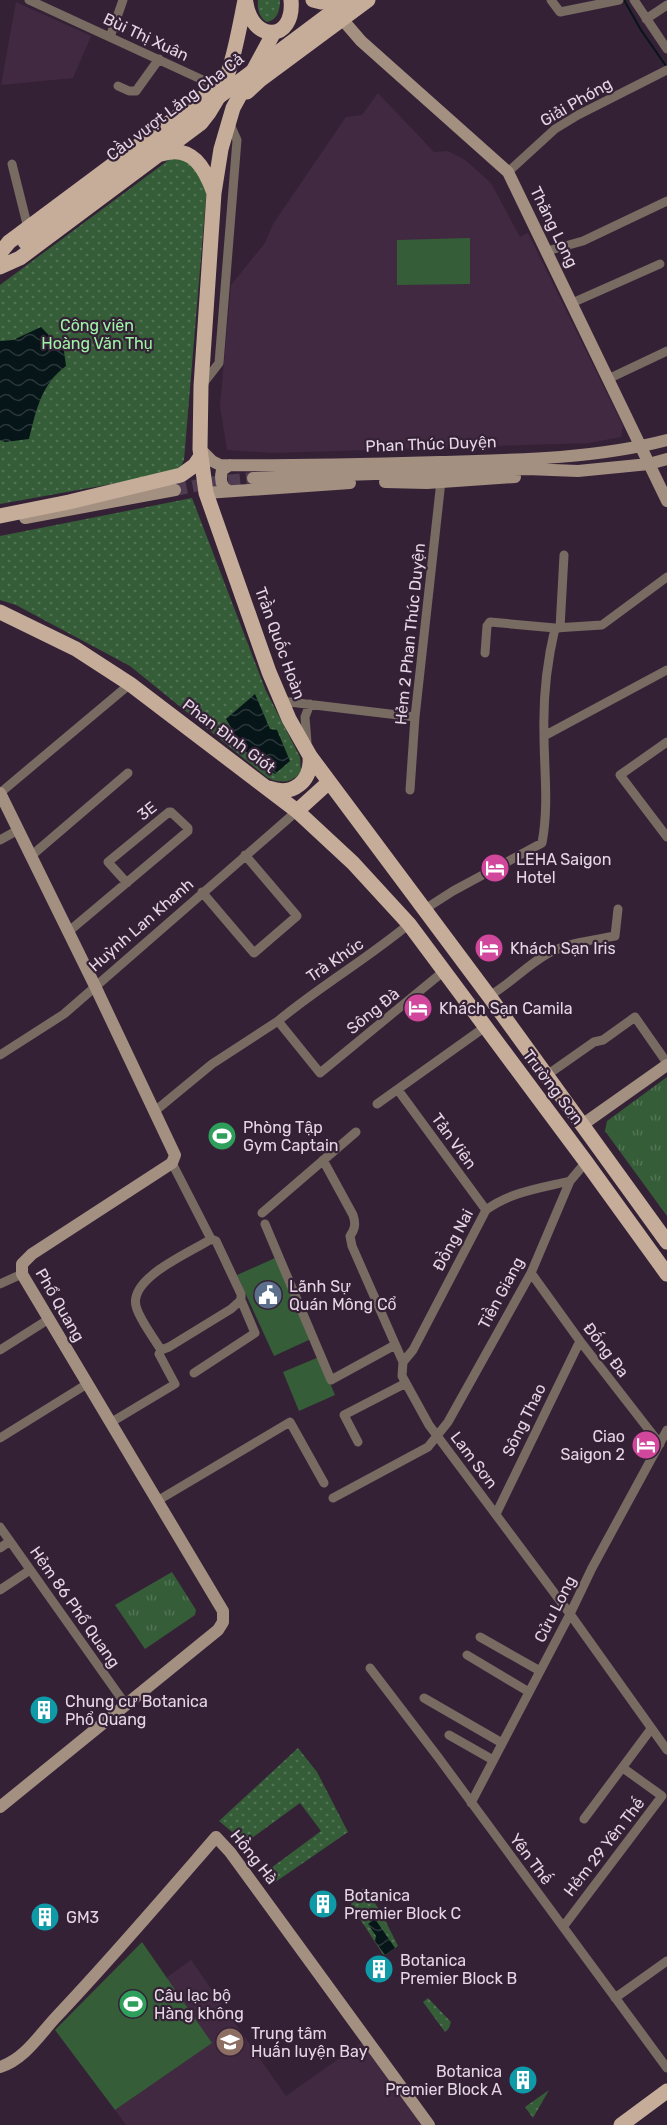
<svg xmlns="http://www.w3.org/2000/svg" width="667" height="2125" font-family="Rubik,sans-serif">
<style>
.built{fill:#412942}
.grass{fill:url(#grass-tufts)}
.park{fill:url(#park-dots)}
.garden{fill:#355d38}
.water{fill:url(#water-waves)}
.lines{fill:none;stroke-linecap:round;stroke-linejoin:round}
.stream{stroke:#061518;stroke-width:2}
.secondary-tunnel{stroke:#4f3c50;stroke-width:12;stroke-dasharray:12 6;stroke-linecap:butt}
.street{stroke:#776b62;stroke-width:9}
.secondary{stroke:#a39081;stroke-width:12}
.primary{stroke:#c5ad99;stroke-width:15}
.primary-bridge{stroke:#c5ad99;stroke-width:15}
.labels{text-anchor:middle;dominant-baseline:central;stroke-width:4.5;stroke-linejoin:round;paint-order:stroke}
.street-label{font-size:16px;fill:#e4d6e4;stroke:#352136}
.park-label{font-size:16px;fill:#9ef4a5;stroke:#352136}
.poi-label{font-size:16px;fill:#e4d6e4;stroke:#352136;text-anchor:start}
</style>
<defs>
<pattern id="grass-tufts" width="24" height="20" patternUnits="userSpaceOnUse" patternTransform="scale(1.5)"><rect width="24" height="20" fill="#355d38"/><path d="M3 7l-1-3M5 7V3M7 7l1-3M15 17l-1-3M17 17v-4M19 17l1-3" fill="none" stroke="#527455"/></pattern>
<pattern id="park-dots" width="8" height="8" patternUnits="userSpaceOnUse" patternTransform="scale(1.5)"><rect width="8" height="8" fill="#355d38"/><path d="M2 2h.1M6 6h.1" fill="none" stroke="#527455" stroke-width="1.8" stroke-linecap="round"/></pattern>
<pattern id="water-waves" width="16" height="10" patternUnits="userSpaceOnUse" patternTransform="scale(1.5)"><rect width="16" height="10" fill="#061518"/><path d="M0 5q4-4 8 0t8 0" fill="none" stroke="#2a3639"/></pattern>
</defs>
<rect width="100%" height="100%" fill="#352136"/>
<!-- built -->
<path class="built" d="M 16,2 L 91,36 L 73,78 L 1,85 Z
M 378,93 L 434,152 L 448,151 L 465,160 L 491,183 L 520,237 L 528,233 L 623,426 L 621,437 L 589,443 L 272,453 L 227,450 L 220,406 L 231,285 L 265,243 L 273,224 L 346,117 L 362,115 Z
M 191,1960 L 286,2096 L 364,2041 L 422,2125 L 126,2125 L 115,2110 L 211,2043 L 166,1978 Z"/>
<!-- grass -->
<path class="grass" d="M 667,1077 L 667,1216 L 605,1131 L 607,1121 Z
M 172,1572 L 196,1610 L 195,1615 L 145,1649 L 115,1605 Z"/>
<!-- park -->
<path class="park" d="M 258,0 L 280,0 C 280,9 278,20 267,22 C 259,18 257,8 258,0 Z
M 186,158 L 207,186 L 184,460 L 181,466 L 173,473 L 0,504 L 0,285 L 170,159 Z
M 192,498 L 266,691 L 300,757 L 301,771 C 293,783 281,784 268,778 L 130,666 L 16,605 L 0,600 L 0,536 Z
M 298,1748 L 317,1772 L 348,1832 L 271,1885 L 263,1874 L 321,1831 L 300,1803 L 245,1843 L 219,1821 Z
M 364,1888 L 381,1912 L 398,1946 L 384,1956 L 351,1905 L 354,1896 Z
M 428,1998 L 451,2022 L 449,2028 L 445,2032 L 423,2002 Z
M 549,2090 L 533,2118 L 525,2107 Z"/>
<!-- garden -->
<path class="garden" d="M 470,238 L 470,284 L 397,285 L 397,240 Z
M 275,1258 L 311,1339 L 274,1356 L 237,1275 Z
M 319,1357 L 335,1395 L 299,1411 L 283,1372 Z
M 142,1942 L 212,2043 L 115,2110 L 55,2030 Z"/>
<!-- water -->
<path class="water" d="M 41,327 L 64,351 L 66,366 C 41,384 36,411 29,439 L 5,442 L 0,440 L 0,341 L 13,340 Z
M 255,694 L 270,729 L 277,730 L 290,761 L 275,774 L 226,736 L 233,731 L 226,719 Z
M 375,1919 L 395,1948 L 385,1955 L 375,1941 L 376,1936 L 368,1924 Z"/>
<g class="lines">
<!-- stream -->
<path class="stream" d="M 624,0 L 641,30 L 666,66"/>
<!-- secondary-tunnel -->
<path class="secondary-tunnel" d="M 175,490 L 215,482 L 253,478"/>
<!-- street -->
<path class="street" d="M 29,0 L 218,87
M 551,0 L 560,12 L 619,0
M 634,0 L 667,49
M 646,19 L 667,5
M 110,37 L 123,0
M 118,86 L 129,91 L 136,91 L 159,59
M 12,164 L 28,228
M 508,172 L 555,129 L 578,115 L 667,70
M 547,251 L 583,241 L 667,201
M 572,303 L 660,264
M 608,379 L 667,351
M 202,385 L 219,363 L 237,140 L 229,122
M 560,628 L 564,555
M 485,653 L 487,626 L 490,622 L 555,628
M 281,701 L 415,717
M 544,736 L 667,670
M 307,742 L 305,717 L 310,704
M 667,742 L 620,775 L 667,837
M 410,790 L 415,717 L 441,481
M 0,793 L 130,684
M 0,840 L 18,830
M 31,856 L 128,773
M 202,892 L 254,953 L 297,916 L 245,855
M 425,909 L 453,891 L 542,843 C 549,806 544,770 544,733 C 543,698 547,662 555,628 L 602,625 L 667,577
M 68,932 L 188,831 L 188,828 L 171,812 L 169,812 L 108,862 L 127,883
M 489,996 C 510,984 526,966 547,954 C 567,943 593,940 615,936 L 618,909
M 278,1021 C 320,986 367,959 409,924
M 0,1055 L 64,1014 L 297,811
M 547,1075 L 594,1042 L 603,1040 L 635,1017 L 667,1063
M 398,1090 L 486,1210
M 377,1104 L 485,1027
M 155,1111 L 212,1064 L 278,1021 L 320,1073 L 444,971
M 323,1160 L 353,1215 C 356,1224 355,1229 350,1236 L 352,1246 L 403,1362 L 402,1376 L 429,1425 L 570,1614 L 667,1750
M 262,1213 L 356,1132
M 265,1224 L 331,1380 L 395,1345
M 531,1273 L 580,1341 L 660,1444
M 0,1284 L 22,1274
M 0,1350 L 49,1319
M 161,1350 L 169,1347 L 231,1309 L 241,1300 L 241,1294 L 216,1241 L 211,1239 L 172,1163
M 403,1362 L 413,1350 L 486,1210 C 510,1192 541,1188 570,1181
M 194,1373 L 255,1333 L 241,1300
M 110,1423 L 175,1384 L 159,1354 L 161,1350 C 154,1338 139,1319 136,1306 C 129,1277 192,1252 211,1239
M 0,1438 L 87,1384
M 358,1442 L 344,1415 L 406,1383
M 333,1498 L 428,1447 L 448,1422 L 531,1273 L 570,1181 L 586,1162
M 157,1501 L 290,1422 L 324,1483
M 496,1514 L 580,1341
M 0,1527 L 126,1705
M 0,1548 L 10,1541
M 0,1590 L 30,1570
M 480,1637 L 540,1671
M 467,1655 L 529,1692
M 370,1668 L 438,1757 L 667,2068
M 424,1698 L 502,1743
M 449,1735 L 493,1760
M 471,1803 L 570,1614 L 592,1568 L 667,1430
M 584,1819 L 651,1729
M 563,1927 L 662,1796 L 623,1768
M 615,1998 L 667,1961"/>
<!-- secondary -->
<path class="secondary" d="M 342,19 L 361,41 L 508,172 L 667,501
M 200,449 L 212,461 L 220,465 C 293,466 367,464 440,462 C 515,460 594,459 667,440
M 253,478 L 527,469 L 578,471 L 649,464 L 667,459
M 385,482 L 427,483 L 515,477
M 229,491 C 220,487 220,479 222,470 L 230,465
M 206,493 L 350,483
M 25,518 L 175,490
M 0,793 L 95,986 L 175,1155 L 172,1163 L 32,1254 L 22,1264 L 22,1274 L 223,1611 L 223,1622 L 218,1630 L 0,1807
M 582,1125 L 667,1065
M 0,2067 C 25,2059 40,2034 57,2016 C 112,1958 164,1897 216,1837 L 230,1852 L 429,2125"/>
<!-- primary -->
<path class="primary" d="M 313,0 L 321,2 L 329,0
M 246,3 C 252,43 295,42 291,0
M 273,34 L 233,108 L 221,149 L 214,193 L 201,386 L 200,449 L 206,493 L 269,672 L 289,719 L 310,756 L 489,996 L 667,1242
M 247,92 L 260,80 L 368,0
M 162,154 C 192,144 205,168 214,193
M 0,253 L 9,242 L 221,84
M 0,267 L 20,258 L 201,123 C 230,89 236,44 245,0
M 0,516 L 69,502 L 181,475 L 195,465 L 201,456
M 0,612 L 76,649 L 130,684 L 297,811 L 353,863 L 409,924 L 586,1162 L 667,1274
M 269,788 C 293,797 312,781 310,756
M 297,811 L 329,782
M 621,2125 L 667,2091"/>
<!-- primary-bridge -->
<path class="primary-bridge" d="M 25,242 L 348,0"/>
</g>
<!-- icons -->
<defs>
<g id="hotel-disc" transform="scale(1.5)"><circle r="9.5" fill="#d1479c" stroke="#352136"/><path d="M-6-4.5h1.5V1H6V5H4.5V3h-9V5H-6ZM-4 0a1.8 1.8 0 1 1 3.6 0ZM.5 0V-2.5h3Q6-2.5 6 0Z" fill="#fff"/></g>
<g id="stadium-disc" transform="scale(1.5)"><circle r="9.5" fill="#2e9e5b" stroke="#352136"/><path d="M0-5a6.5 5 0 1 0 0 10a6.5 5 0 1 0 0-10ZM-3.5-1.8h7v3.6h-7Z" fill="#fff"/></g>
<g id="civic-disc" transform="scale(1.5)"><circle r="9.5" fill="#5c6f8a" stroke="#352136"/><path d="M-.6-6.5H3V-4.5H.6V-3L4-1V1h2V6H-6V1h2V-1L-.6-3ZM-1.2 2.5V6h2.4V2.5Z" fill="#fff"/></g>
<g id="building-disc" transform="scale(1.5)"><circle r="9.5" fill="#0f9aa8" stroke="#352136"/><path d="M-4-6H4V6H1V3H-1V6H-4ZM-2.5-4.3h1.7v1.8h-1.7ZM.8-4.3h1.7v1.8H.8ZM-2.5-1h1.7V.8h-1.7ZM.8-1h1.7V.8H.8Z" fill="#fff"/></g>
<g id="university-disc" transform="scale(1.5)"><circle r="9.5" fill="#8d6e63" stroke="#352136"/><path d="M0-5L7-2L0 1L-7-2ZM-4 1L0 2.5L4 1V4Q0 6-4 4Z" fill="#fff"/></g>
</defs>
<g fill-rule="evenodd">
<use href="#hotel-disc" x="495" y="868"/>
<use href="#hotel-disc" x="489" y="948"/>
<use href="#hotel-disc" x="418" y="1008"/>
<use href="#stadium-disc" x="222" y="1136"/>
<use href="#civic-disc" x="268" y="1295"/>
<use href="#hotel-disc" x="646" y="1445"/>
<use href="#building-disc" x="44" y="1710"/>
<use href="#building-disc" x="323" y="1904"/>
<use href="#building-disc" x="45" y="1917"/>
<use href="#building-disc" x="379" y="1969"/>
<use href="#stadium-disc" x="133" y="2004"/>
<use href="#university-disc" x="230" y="2042"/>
<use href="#building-disc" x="523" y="2080"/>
</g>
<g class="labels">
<!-- street labels -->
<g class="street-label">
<text transform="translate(146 37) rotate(25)">Bùi Thị Xuân</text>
<text transform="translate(576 102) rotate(-30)">Giải Phóng</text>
<text transform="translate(175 107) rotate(-37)">Cầu vượt Lăng Cha Cả</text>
<text transform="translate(554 227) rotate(64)">Thăng Long</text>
<text transform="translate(431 444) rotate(-2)">Phan Thúc Duyện</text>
<text transform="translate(410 634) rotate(-84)">Hẻm 2 Phan Thúc Duyện</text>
<text transform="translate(280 643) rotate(70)">Trần Quốc Hoàn</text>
<text transform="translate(229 736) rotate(37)">Phan Đình Giót</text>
<text transform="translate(147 811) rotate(-38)">3E</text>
<text transform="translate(141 925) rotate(-41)">Huỳnh Lan Khanh</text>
<text transform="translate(335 960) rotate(-34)">Trà Khúc</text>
<text transform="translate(373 1011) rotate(-39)">Sông Đà</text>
<text transform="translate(553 1087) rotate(53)">Trường Sơn</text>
<text transform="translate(454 1141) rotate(54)">Tản Viên</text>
<text transform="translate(453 1240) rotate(-62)">Đồng Nai</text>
<text transform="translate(501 1293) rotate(-62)">Tiền Giang</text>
<text transform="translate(60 1305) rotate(60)">Phổ Quang</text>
<text transform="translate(606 1350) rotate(53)">Đống Đa</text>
<text transform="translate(524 1420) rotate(-64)">Sông Thao</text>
<text transform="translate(474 1460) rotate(53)">Lam Sơn</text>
<text transform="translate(75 1607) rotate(55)">Hẻm 86 Phổ Quang</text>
<text transform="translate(555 1609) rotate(-63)">Cửu Long</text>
<text transform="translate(604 1847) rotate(-52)">Hẻm 29 Yên Thế</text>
<text transform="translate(254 1857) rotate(51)">Hồng Hà</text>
<text transform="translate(531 1859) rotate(53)">Yên Thế</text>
</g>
<!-- park labels -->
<g class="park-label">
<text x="97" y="325">Công viên<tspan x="97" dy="18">Hoàng Văn Thụ</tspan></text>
</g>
<!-- poi labels -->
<g class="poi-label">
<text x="516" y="859">LEHA Saigon<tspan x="516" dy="18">Hotel</tspan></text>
<text x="510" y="948">Khách Sạn Iris</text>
<text x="439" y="1008">Khách Sạn Camila</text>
<text x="243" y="1127">Phòng Tập<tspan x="243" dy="18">Gym Captain</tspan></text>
<text x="289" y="1286">Lãnh Sự<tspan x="289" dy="18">Quán Mông Cổ</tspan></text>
<text x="625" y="1436" text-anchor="end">Ciao<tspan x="625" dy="18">Saigon 2</tspan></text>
<text x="65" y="1701">Chung cư Botanica<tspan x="65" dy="18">Phổ Quang</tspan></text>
<text x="344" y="1895">Botanica<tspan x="344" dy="18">Premier Block C</tspan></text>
<text x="66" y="1917">GM3</text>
<text x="400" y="1960">Botanica<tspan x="400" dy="18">Premier Block B</tspan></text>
<text x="154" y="1995">Câu lạc bộ<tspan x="154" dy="18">Hàng không</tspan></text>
<text x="251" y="2033">Trung tâm<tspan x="251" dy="18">Huấn luyện Bay</tspan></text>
<text x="502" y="2071" text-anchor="end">Botanica<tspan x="502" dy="18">Premier Block A</tspan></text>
</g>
</g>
</svg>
